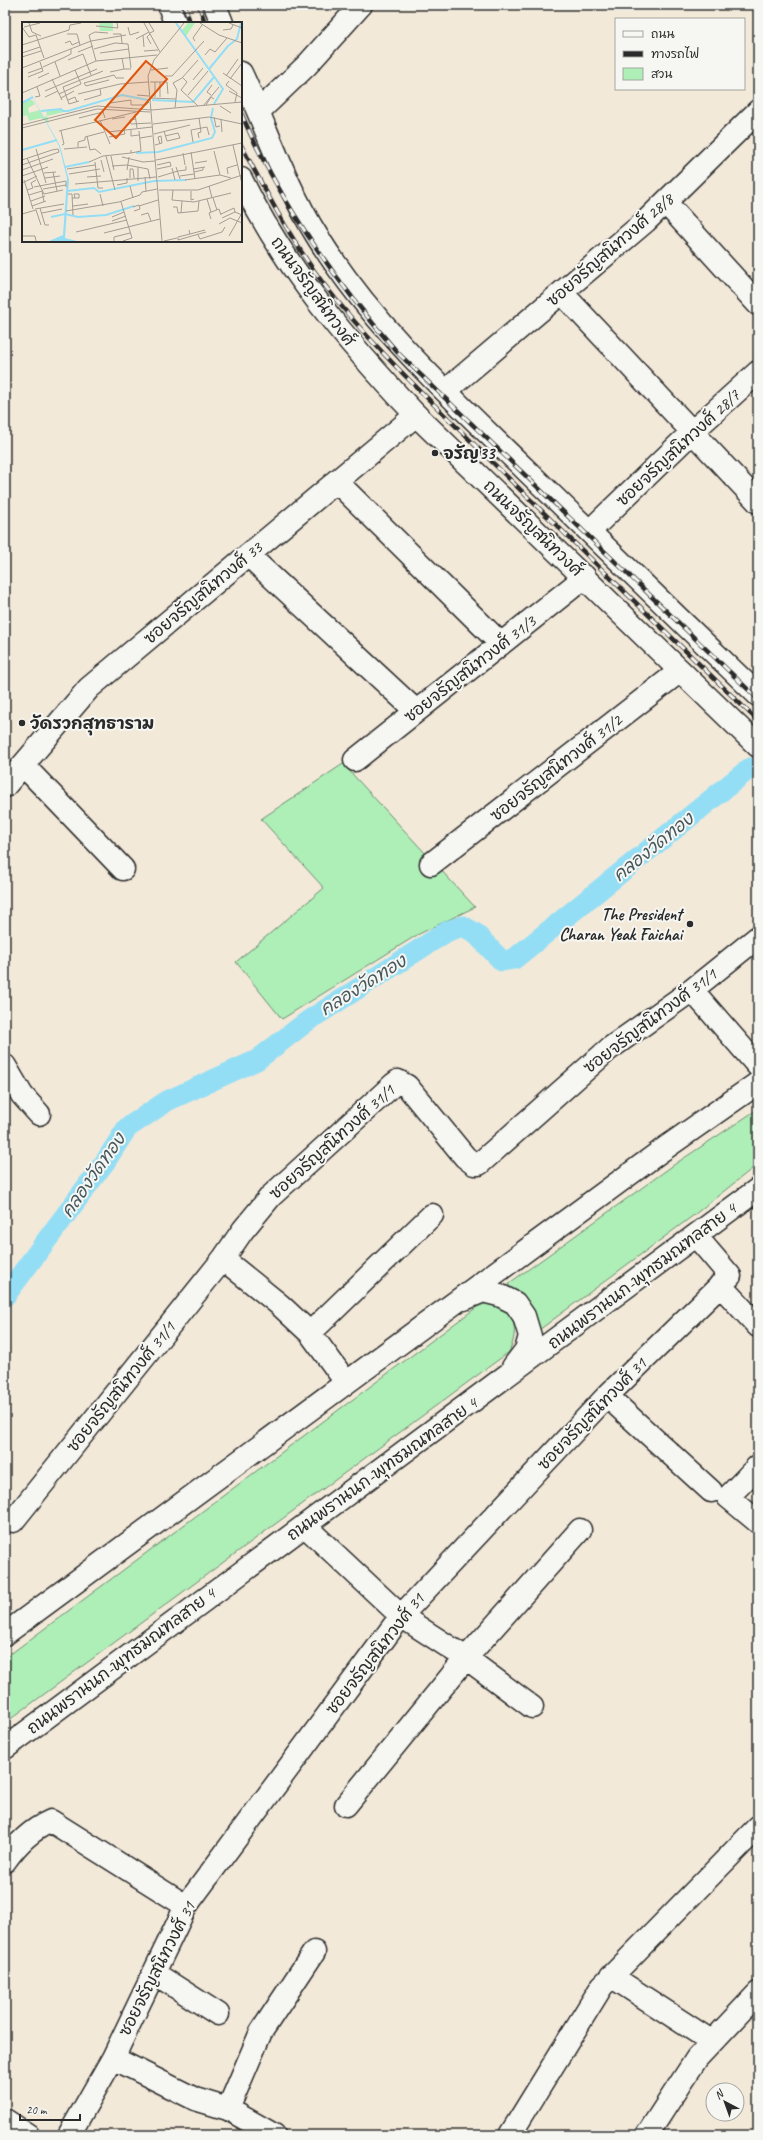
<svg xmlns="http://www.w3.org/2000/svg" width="763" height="2140" font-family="Caveat,'Playpen Sans Thai',sans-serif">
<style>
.green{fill:#aeeeb7;stroke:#6c8c71}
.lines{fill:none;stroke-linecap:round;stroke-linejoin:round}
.canal{stroke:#94def5;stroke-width:21}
.minor-casing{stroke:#2b2b2b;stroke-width:25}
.primary-casing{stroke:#2b2b2b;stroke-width:25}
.minor{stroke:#f6f6f2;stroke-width:22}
.primary{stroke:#f6f6f2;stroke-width:22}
.rail-casing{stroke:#2b2b2b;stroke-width:4.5}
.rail{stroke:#f6f6f2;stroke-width:3;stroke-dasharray:9;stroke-linecap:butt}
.poi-dot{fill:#2b2b2b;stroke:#f6f6f2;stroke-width:1.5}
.labels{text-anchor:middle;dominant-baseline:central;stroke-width:4;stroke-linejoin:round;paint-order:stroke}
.street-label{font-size:17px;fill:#2b2b2b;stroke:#f6f6f2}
.poi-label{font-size:17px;font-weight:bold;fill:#2b2b2b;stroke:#f6f6f2;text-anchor:start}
.water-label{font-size:18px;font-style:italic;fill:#45585e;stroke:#f6f6f2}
.inset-river{fill:none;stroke:#94def5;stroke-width:2}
.inset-road{fill:none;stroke:#a39d93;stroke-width:1}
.view{fill:#df570e;fill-opacity:0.15;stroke:#df570e;stroke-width:2}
.inset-edge{fill:none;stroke:#2b2b2b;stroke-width:2}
</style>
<rect width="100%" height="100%" fill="#f3e9d9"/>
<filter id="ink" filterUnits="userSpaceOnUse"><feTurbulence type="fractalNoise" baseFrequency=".025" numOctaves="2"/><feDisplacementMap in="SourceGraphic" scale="8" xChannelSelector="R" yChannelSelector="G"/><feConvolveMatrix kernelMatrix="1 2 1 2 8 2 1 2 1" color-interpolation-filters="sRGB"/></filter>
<g filter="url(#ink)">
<!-- green -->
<path class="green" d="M 343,764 L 475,907 L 417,935 L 282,1019 L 236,962 L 324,888 L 261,819 Z
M 758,1109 L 758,1164 L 694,1215 L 539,1330 L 529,1311 L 508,1284 L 675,1164 Z
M 487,1303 C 515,1309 520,1328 509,1352 L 5,1723 L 5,1658 L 477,1307 Z"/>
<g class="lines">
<!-- canal -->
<path class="canal" d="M 5,1296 L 105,1162 L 127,1128 L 167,1101 L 257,1060 L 309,1020 L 448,931 L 463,926 L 475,933 L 502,961 L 514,959 L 750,768"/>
<!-- minor casing -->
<g class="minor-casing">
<path id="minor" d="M 259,111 L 307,65 L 361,5
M 666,203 L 758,304
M 562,293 L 758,502
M 456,382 L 646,221 L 758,111
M 336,481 L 501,644
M 598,523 L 692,432 L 758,372
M 248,555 L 416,711
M 355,760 L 585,577
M 23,765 L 123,869
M 5,786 L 89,688 L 416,415
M 431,864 L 680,671
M 692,990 L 758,1066
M 5,1066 L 22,1095 L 39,1114
M 223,1259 L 280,1305 L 310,1333 L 346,1382
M 720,1285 L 758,1326
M 310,1333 L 432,1215
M 607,1396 L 711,1491
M 758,1466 L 728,1497 L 758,1522
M 13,1521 L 223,1259 L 243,1230 L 271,1196 L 394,1084 L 398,1081 L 407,1086 L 465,1157 L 474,1164 L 479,1164 L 609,1049 L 692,990 L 758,937
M 305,1526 L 401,1616 L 466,1658 L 532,1707
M 346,1805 L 466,1658 L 580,1530
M 5,1861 C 18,1843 31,1830 51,1821 L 186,1906
M 154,1973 L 218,2014
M 611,1976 L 711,2041
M 113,2058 L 195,2099 L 228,2109 L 274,2135
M 228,2109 L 261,2032 L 314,1952
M 5,2120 L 28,2135
M 69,2135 L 113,2058 L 186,1906 L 401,1616 L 607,1396 L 730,1276 L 696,1236
M 510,2135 L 602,1986 L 758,1827
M 647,2135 L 697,2058 L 758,1993"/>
</g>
<!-- primary casing -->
<g class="primary-casing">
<path id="primary" d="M 169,5 L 175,23
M 215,5 L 222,23
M 241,73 C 267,128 285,185 317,236 C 372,325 451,397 525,469 C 602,544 680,620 758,695
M 241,179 C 285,269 348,343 416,415 L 758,746
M 464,1299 L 483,1291 L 499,1295 L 515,1303 L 524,1316 L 530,1336 L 526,1350 L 513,1367
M 5,1634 L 661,1151 L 758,1083
M 5,1748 L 758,1189"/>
</g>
<!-- minor -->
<use href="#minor" class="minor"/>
<!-- primary -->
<use href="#primary" class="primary"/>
<!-- rail casing -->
<g class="rail-casing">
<path id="rail" d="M 185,5 L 190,23
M 199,5 L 205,23
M 241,113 C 279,201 335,281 398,353 L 758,699
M 241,145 C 265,190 292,242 323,283 C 371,346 430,400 486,456 C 576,545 667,633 758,721"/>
</g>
<!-- rail -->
<use href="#rail" class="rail"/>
</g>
</g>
<!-- markers -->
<g class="poi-dot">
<circle cx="435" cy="453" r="4"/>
<circle cx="22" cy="723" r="4"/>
<circle cx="690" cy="924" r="4"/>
</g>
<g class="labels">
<!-- street labels -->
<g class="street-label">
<text transform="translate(610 250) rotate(-41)">ซอยจรัญสนิทวงศ์ 28/8</text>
<text transform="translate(313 291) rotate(54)">ถนนจรัญสนิทวงศ์</text>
<text transform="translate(678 448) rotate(-43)">ซอยจรัญสนิทวงศ์ 28/7</text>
<text transform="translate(533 528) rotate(44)">ถนนจรัญสนิทวงศ์</text>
<text transform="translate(203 593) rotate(-40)">ซอยจรัญสนิทวงศ์ 33</text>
<text transform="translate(470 669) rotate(-38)">ซอยจรัญสนิทวงศ์ 31/3</text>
<text transform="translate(556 768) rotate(-38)">ซอยจรัญสนิทวงศ์ 31/2</text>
<text transform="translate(650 1021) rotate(-37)">ซอยจรัญสนิทวงศ์ 31/1</text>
<text transform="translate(332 1142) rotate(-42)">ซอยจรัญสนิทวงศ์ 31/1</text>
<text transform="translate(642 1276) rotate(-37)">ถนนพรานนก-พุทธมณฑลสาย 4</text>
<text transform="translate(121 1387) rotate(-51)">ซอยจรัญสนิทวงศ์ 31/1</text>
<text transform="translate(592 1414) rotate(-46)">ซอยจรัญสนิทวงศ์ 31</text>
<text transform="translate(382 1469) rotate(-36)">ถนนพรานนก-พุทธมณฑลสาย 4</text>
<text transform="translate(375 1654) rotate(-52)">ซอยจรัญสนิทวงศ์ 31</text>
<text transform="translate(121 1661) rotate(-37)">ถนนพรานนก-พุทธมณฑลสาย 4</text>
<text transform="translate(157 1969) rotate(-63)">ซอยจรัญสนิทวงศ์ 31</text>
</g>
<!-- poi labels -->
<g class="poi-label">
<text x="443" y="453">จรัญ33</text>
<text x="30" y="723">วัดรวกสุทธาราม</text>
<text x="682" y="914" text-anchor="end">The President<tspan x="682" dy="20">Charan Yeak Faichai</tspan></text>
</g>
<!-- water labels -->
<g class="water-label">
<text transform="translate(653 847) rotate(-39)">คลองวัดทอง</text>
<text transform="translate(363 985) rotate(-32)">คลองวัดทอง</text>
<text transform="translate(93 1175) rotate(-55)">คลองวัดทอง</text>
</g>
</g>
<!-- overview -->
<g transform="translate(22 22)">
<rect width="220" height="220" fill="#f3e9d9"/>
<path d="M 77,1 L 91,1 L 91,9 L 78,9 ZM 166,1 L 173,1 L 164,14 L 160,8 ZM 6,78 L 10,78 L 13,82 L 6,86 L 7,91 L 18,88 L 21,95 L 25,94 L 24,88 L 38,87 L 42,90 L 25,94 L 27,101 L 19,96 L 7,99 L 5,93 L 0,95 L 0,81 Z" fill="#aeeeb7"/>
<path d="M 0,56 L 38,124 L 47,158 L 43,216 L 55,219 L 27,219 L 41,213 L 45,156 L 37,124 Z" fill="#94def5"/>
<path class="inset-river" d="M 154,1 L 201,67 L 192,82M 187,47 L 206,24 L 215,17 L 219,1M 130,78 L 171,80 L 192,55M 0,81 L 11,75M 19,89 L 39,87 L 41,89 L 46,89 L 100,73 L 126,78M 0,128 L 35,118M 114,131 L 136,130 L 190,116 L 193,110 L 189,96 L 191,86M 43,145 L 67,140M 45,169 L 72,166 L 77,170 L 132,159 L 164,158M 29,195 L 43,192 L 56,195 L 84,193 L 112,184"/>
<path class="inset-road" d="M 7,1 L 10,10 L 19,14M 122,1 L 138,30M 127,1 L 132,9 L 128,11M 178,1 L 197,13 L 220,21M 207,1 L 220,6M 74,4 L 96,6 L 95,1M 0,5 L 7,15 L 14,13 L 22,36M 2,5 L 18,1M 106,5 L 108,13 L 117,10M 201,8 L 209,7 L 211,3M 73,10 L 67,13 L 74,39M 73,10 L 86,11M 45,12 L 55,12 L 58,23M 91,12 L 99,12 L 100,21M 128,12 L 125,15 L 129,22M 121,13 L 122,25M 114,17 L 127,10M 173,19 L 171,16 L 180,3M 43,21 L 48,19 L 50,23 L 57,20M 0,23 L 47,8 L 48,3 L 59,1M 72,27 L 93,21 L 106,22 L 109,46M 122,29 L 136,28M 56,30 L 71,24M 0,31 L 18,25M 78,31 L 107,27M 183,33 L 188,27 L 193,30 L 205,16M 0,35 L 19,29M 41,36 L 49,32 L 49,27M 100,36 L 102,47 L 109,47M 46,38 L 61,32 L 69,53M 33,40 L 38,54M 21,45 L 41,36M 0,46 L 69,19 L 104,13M 129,48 L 146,46M 88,50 L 102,47M 6,51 L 20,46M 201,51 L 220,64M 143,54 L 150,54 L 182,19M 204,54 L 216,37M 6,55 L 21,49 L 18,40M 16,56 L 27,51M 161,56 L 165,60 L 159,68 L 176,84M 30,57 L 40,78M 208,57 L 220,41M 87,58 L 64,64 L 62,61 L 92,53 L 94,56 L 102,56M 171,58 L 181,46M 207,59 L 204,63 L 215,71 L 213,80M 128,60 L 145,60 L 146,72M 133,60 L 133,75M 138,60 L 138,75M 23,69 L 75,47M 207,69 L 220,76M 0,71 L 74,39 L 135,33M 37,72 L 59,62 L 53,48M 56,72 L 98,62 L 126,60M 115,73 L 127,74M 166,73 L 186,49M 189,73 L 185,70 L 190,63M 13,75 L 18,74 L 15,65M 23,75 L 36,69M 39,76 L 52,69M 129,76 L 154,77M 46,78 L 53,75 L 55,80M 62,78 L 79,73 L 78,67M 57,79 L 47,82 L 41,65 L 81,49M 88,81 L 109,78 L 109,83 L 124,83 L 127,80M 184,83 L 189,75 L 192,77M 181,84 L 197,65M 198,84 L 209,91M 153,86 L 155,68 L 151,61 L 160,56 L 176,38M 113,92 L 115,106M 192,95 L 194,105 L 198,104M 57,96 L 81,90 L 83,96M 90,97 L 103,95M 114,97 L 108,98 L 109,102 L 129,101M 199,97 L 200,110M 78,98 L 88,122M 131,102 L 187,95 L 220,102M 0,103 L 75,84 L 130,88 L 220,80M 0,106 L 75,87 L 128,90M 109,108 L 109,114 L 117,113M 37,109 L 114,90M 39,109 L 42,122 L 40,123M 142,109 L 145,119 L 158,116 L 156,111 L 143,114M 86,110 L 130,105M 132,112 L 168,103M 65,114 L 68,128 L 73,127 L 79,132M 87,115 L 103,112 L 102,108M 118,116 L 130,114M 177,116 L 176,111 L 179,110 L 177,96M 171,120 L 169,108 L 185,105 L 187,113M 133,123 L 140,121 L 139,114 L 136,115 L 138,122M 211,123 L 220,162M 56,125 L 56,120 L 63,118 L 63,115 L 82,110M 14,127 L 24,161M 42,127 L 65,125M 109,128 L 109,131 L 119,129 L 117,109M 192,129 L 198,153 L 209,156M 169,130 L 173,157M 161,131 L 163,143M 84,134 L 93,168M 89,134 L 92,148M 100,135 L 121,140 L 133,139M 5,136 L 22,172 L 41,168M 0,138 L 30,128 L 36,127 L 37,130 L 0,143M 79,138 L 82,150M 134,138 L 220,121M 67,140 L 81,134 L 109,131M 73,140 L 76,166 L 81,166M 173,141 L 185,139M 105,143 L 126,147 L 128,157M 135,143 L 148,140 L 149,144 L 135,147M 90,144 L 105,143M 116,145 L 116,159M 154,145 L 158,157M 150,146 L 153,158M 45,147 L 73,143M 171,147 L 183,145M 0,148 L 31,137M 105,148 L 107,135M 156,149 L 164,148 L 164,144M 31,150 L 35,169M 172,150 L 181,148 L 181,145M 22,151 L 34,150M 47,152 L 78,147M 206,152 L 205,146 L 215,143M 0,154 L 26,145M 158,154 L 172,152M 65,155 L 79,154M 123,155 L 124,169M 136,155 L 156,149M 23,156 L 38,154M 108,156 L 108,147 L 111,147 L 112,156M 2,158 L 11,187M 163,158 L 198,153M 0,161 L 15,154M 53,162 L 134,155M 95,163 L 105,161 L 105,156M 108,164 L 111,176M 187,164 L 190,176M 12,165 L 44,159 L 44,165M 21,167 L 44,163M 5,168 L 11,166 L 9,161 L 14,158M 137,168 L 176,168 L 220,153M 151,168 L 150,178 L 172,180 L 209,171M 169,169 L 169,178 L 172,177M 46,172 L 50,172 L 51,193M 78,172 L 81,184M 7,173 L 20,169 L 22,180M 50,176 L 57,176 L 57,172 L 52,172 L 53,176M 191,176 L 195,188M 185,177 L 189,190M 9,179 L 23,174M 99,180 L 110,216 L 101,219M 10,184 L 24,179M 51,184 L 66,182M 117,184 L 136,178M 111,185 L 117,183 L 118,187 L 112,189M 151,185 L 155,185 L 156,191 L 176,189 L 177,179M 18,186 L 23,203 L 27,203M 13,187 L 42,182M 44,189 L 97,180 L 118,173 L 120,170 L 135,167M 20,191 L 40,187M 159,191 L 160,179M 0,192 L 14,188 L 19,203M 199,192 L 212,186 L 213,190M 119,193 L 126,191 L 129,199M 90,195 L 102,190M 200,196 L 213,190 L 220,193M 189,197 L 187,191 L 197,187 L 199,193M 90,199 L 104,194M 197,202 L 208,196 L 220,201M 167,208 L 168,212 L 183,208M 54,210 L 105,198M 82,211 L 138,197M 168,212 L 156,215 L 156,218 L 184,210M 176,213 L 178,217 L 200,210 L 203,205M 0,214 L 13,214 L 14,219M 207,214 L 220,191M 92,219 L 92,215 L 108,211M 140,219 L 126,54 L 132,38 L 162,1M 142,219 L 155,216"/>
<path class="view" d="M 124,39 L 145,57 L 94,116 L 73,98 Z"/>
<rect width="220" height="220" class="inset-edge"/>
</g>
<!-- margin -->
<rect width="763" height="2140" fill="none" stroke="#f6f6f2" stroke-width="20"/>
<rect x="10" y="10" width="743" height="2120" fill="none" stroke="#2b2b2b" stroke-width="1.5" filter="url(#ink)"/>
<!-- legend -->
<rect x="615" y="18" width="130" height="72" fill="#f6f6f2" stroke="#a5a5a2"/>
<rect x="623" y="31" width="20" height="6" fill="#f6f6f2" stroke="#a5a5a2"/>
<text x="651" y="38" font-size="12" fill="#2b2b2b">ถนน</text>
<rect x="623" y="51" width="20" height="6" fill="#2b2b2b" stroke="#a5a5a2"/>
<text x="651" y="58" font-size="12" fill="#2b2b2b">ทางรถไฟ</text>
<rect x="623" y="68" width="20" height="12" fill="#aeeeb7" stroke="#a5a5a2"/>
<text x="651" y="78" font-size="12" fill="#2b2b2b">สวน</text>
<!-- north arrow -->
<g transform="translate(725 2102) rotate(319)"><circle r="19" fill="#f6f6f2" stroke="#a5a5a2"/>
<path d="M0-3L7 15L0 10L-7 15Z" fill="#2b2b2b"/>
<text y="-6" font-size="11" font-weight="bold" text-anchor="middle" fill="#2b2b2b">N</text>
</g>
<!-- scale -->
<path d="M20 2114v6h60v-6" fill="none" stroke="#2b2b2b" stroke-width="2"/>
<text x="26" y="2114" font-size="12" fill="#2b2b2b" stroke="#f6f6f2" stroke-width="3" paint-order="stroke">20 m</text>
</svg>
